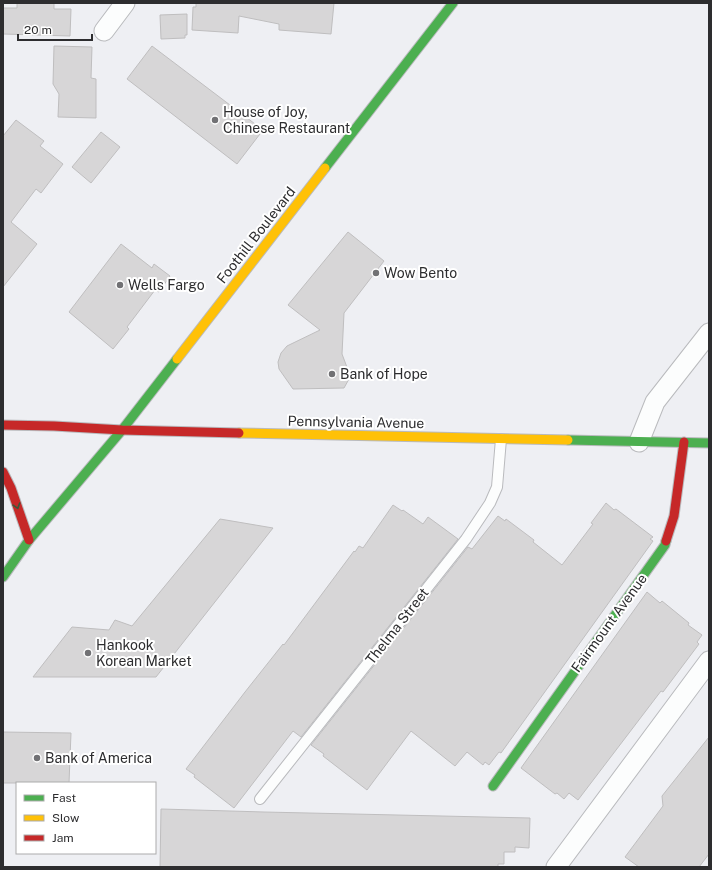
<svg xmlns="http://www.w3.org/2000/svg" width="712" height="870" font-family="'Public Sans',sans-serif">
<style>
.building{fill:#d7d6d7;stroke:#bfbebf}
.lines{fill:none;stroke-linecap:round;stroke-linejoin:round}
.lane-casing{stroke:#b9babd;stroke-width:12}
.street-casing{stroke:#b9babd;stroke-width:21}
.fast-casing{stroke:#b9babd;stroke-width:11}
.slow-casing{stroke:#b9babd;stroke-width:11}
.jam-casing{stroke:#b9babd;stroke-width:11}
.lane{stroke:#fcfdfd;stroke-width:10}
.street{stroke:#fcfdfd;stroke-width:19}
.fast{stroke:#4caf50;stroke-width:9}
.slow{stroke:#ffc107;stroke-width:9}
.jam{stroke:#c62828;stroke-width:9}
.oneway{stroke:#385a3b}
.poi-dot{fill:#717174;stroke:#fff;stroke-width:1.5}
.labels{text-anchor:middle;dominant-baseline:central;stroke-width:4;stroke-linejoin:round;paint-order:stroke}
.poi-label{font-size:14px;fill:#2d2d2f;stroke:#fff;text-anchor:start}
.street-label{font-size:14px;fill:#2d2d2f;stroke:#fff}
</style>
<rect width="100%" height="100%" fill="#eeeff3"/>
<!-- building -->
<path class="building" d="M 17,3 L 54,3 L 54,9 L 71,9 L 70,36 L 3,34 L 3,8 L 17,8 Z
M 196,3 L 334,3 L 331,34 L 279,30 L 279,24 L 239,16 L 238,33 L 192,30 L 193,7 L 196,7 Z
M 187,14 L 187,35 L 185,35 L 185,38 L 161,39 L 160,15 Z
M 54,46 L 92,47 L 91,78 L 96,79 L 96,118 L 58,117 L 59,94 L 53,84 Z
M 152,46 L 263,130 L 237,164 L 127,79 Z
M 16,120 L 44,141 L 40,146 L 63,164 L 41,193 L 36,189 L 11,222 L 37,244 L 3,287 L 3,136 Z
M 101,132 L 120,147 L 91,183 L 72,167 Z
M 348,232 L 384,261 L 344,313 L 342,354 L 348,370 L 349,379 L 344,388 L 293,389 L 279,369 L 278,362 L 281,353 L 287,346 L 320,330 L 288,305 Z
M 121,244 L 152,268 L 154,264 L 170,276 L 159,292 L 155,290 L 127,327 L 129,329 L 113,349 L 69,312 Z
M 606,503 L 614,510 L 616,509 L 653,537 L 650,539 L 653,541 L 501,753 L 499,752 L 489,765 L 485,762 L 483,765 L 467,752 L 455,766 L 411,731 L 367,790 L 323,756 L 324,754 L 311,745 L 468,547 L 472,549 L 498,516 L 505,521 L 506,519 L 534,540 L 533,542 L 562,565 L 593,524 L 591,523 Z
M 393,505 L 402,511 L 403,510 L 423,524 L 428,517 L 458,539 L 301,737 L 293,731 L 234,808 L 194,777 L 195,775 L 186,769 L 245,692 L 283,644 L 284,645 L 354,551 L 355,552 L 359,546 L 363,548 Z
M 220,519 L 273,528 L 156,677 L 33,677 L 72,627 L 109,630 L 115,620 L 132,626 Z
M 647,592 L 660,603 L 662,601 L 689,623 L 688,625 L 702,635 L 697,642 L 699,644 L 663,692 L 661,691 L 578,800 L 569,793 L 564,799 L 557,793 L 555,794 L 521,768 Z
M 3,732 L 71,733 L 69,783 L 3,783 Z
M 709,737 L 709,854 L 699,867 L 639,867 L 625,857 L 663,806 L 662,796 Z
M 161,809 L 264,812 L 530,818 L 529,848 L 515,847 L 515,852 L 504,852 L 504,864 L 498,864 L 498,867 L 160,867 Z"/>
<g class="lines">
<!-- lane casing -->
<g class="lane-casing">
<path id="lane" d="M 260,799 L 466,539 L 490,503 L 497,487 L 501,439"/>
</g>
<!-- street casing -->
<g class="street-casing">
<path id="street" d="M 104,31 L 125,3
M 639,442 L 655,402 L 709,333
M 556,867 L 709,661"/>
</g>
<!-- fast casing -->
<g class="fast-casing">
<path id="fast" d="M 325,168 L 453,3
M 568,440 L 709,443
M 3,577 L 29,540 L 122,430 L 177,359
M 493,786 L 665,545 L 666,541"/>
</g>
<!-- slow casing -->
<g class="slow-casing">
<path id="slow" d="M 177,359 L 325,168
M 239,433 L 568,440"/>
</g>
<!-- jam casing -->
<g class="jam-casing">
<path id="jam" d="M 3,425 L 54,426 L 122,430 L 239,433
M 3,472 L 11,488 L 29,540
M 666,541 L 674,516 L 684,442"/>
</g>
<!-- lane -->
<use href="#lane" class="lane"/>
<!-- street -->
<use href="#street" class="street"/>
<!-- fast -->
<use href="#fast" class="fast"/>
<!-- slow -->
<use href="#slow" class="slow"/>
<!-- jam -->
<use href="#jam" class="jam"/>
</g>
<!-- one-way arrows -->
<defs><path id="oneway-chevron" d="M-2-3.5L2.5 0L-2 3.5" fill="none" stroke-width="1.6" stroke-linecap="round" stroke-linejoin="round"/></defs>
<use class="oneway" href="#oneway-chevron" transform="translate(17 506) rotate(72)"/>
<!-- markers -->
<g class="poi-dot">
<circle cx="215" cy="120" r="4"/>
<circle cx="376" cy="273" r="4"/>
<circle cx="120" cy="285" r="4"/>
<circle cx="332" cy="374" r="4"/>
<circle cx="88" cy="653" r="4"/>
<circle cx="37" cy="758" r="4"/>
</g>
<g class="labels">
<!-- poi labels -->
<g class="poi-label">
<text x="223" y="112">House of Joy,<tspan x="223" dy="16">Chinese Restaurant</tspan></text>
<text x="384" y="273">Wow Bento</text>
<text x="128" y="285">Wells Fargo</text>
<text x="340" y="374">Bank of Hope</text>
<text x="96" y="645">Hankook<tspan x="96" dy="16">Korean Market</tspan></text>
<text x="45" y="758">Bank of America</text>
</g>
<!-- street labels -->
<g class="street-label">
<text transform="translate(256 235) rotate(-52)">Foothill Boulevard</text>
<text transform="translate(356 422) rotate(1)">Pennsylvania Avenue</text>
<text transform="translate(609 623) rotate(-54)">Fairmount Avenue</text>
<text transform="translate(397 626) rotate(-52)">Thelma Street</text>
</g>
</g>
<!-- border -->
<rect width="712" height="870" fill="none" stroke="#2d2d2f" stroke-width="8"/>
<!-- legend -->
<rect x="16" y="782" width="140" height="72" fill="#ffffff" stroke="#ababac"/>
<rect x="24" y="795" width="20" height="6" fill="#4caf50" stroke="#ababac"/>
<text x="52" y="802" font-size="12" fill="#2d2d2f">Fast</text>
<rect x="24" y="815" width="20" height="6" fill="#ffc107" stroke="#ababac"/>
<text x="52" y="822" font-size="12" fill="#2d2d2f">Slow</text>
<rect x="24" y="835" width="20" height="6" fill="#c62828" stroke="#ababac"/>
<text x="52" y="842" font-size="12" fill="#2d2d2f">Jam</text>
<!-- scale -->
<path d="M18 34v6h74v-6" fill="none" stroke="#2d2d2f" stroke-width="2"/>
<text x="24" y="34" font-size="12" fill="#2d2d2f" stroke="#ffffff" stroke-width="3" paint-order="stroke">20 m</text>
</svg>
